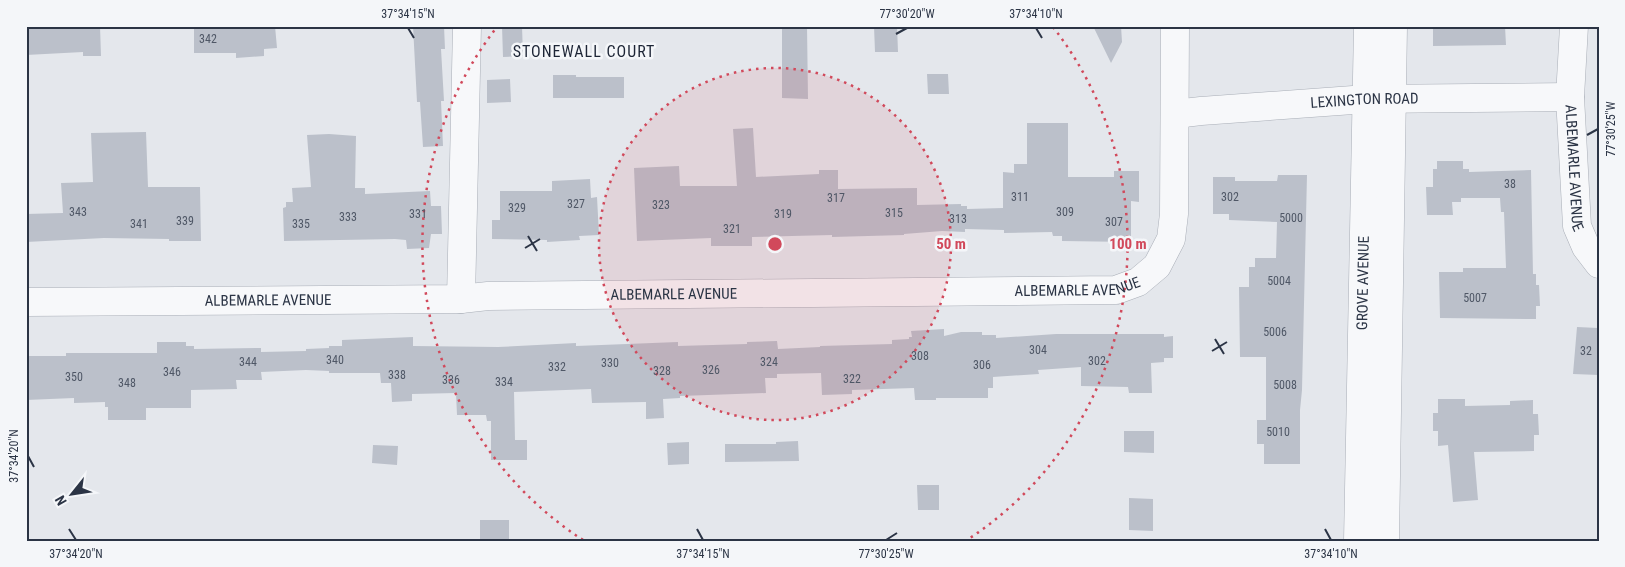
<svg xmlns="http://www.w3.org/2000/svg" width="1625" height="567" font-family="'Roboto Condensed',sans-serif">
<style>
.building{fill:#bbc0ca}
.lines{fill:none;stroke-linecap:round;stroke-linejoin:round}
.minor-casing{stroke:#a9aeb7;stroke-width:29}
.minor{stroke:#f7f8fa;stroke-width:28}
.ticks{fill:none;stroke:#2b3445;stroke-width:2}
.ring{fill:none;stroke:#d1495b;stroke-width:2.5;stroke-dasharray:2.5 5}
.labels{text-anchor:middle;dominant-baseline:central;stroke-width:5;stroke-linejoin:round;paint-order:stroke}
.number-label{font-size:12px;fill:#4f5766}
.street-label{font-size:15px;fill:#2b3445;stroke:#f4f6f9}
.neighbourhood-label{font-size:16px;letter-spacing:1px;fill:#1d2536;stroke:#f4f6f9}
.centre{fill:#d1495b;stroke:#f4f6f9;stroke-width:2.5}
.ring-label{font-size:15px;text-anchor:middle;font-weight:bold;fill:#d1495b;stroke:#f4f6f9;stroke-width:5;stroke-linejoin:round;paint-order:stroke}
.neatline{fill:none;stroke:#2b3445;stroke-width:2}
.ticks-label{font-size:12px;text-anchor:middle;fill:#2b3445}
</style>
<rect width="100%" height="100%" fill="#e4e7ec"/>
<!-- building -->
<path class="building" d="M 26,26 L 100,26 L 101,56 L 83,56 L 83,52 L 26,55 Z
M 194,26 L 275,26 L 277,48 L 264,49 L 264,56 L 236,58 L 236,53 L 194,53 Z
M 413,26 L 444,26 L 445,49 L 441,49 L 444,101 L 441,101 L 443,146 L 423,147 L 420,102 L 417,102 Z
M 502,26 L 522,26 L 523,56 L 503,57 Z
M 782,26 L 807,26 L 808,99 L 782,98 Z
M 874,26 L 897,26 L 898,52 L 875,52 Z
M 1093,26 L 1121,26 L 1122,42 L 1111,63 Z
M 1433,26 L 1505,26 L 1506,45 L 1433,46 Z
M 927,74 L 948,74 L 949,94 L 928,94 Z
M 553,75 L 576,75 L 576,77 L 624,77 L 624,98 L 553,98 Z
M 510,79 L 511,102 L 487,103 L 487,80 Z
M 1027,123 L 1068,123 L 1068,177 L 1114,177 L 1114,171 L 1139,171 L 1139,202 L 1131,201 L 1131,242 L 1062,241 L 1062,236 L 1053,236 L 1052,232 L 1004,233 L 1004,230 L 965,229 L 965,232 L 942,231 L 904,234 L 904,235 L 832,237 L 832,235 L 752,237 L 752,246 L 711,246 L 711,238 L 637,241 L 634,168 L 679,166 L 680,186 L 737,186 L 733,129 L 753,128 L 756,177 L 819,174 L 819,170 L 838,170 L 838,189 L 917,188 L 917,205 L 961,204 L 961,206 L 967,206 L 967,209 L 1003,208 L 1003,172 L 1014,173 L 1014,164 L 1027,164 Z
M 146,132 L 148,187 L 200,187 L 201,241 L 169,241 L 169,239 L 104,238 L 26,242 L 26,214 L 63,213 L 61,183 L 93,182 L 91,133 Z
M 329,134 L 356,136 L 355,188 L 365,188 L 365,194 L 430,191 L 431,206 L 441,206 L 442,234 L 431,234 L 429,248 L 407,249 L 406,240 L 395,239 L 284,241 L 283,208 L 286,207 L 286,202 L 293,202 L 292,188 L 311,187 L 307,135 Z
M 1437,161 L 1463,161 L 1463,169 L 1469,169 L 1469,172 L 1531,170 L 1533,274 L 1536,274 L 1536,285 L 1539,285 L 1540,306 L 1536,306 L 1536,319 L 1440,318 L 1439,272 L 1463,272 L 1463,268 L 1506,268 L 1504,212 L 1501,212 L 1500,198 L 1461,198 L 1461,202 L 1452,202 L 1453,215 L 1427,215 L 1426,187 L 1433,187 L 1433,169 L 1437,169 Z
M 1278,175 L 1307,175 L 1302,390 L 1300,410 L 1300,464 L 1264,464 L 1264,444 L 1257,444 L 1257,420 L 1266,420 L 1266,357 L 1240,357 L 1239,287 L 1249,287 L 1249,267 L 1255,267 L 1255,258 L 1276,258 L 1277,222 L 1229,220 L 1229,214 L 1213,214 L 1213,177 L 1235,177 L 1235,181 L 1277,181 Z
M 590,179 L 591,198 L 597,197 L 599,235 L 579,236 L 580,240 L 547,242 L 547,240 L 492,239 L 492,220 L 500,220 L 500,191 L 552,191 L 552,181 Z
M 1577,327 L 1598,328 L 1599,375 L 1573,374 Z
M 944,329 L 944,336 L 961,332 L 982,332 L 982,335 L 996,335 L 996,338 L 1056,334 L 1164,334 L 1164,337 L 1173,336 L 1173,358 L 1164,358 L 1164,362 L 1151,363 L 1152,393 L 1129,393 L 1128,387 L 1081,386 L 1081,367 L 1038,370 L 1039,374 L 993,377 L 993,388 L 988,388 L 988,398 L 936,398 L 936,400 L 915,400 L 914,388 L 852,390 L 852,394 L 822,395 L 821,373 L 777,374 L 777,378 L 765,378 L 766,393 L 680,396 L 680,398 L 663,399 L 664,418 L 646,419 L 646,402 L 592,403 L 591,389 L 514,392 L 515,440 L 527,440 L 527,460 L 491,460 L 491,421 L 487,421 L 486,415 L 457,415 L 456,393 L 412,394 L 412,401 L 392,402 L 391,383 L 381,383 L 380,373 L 329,373 L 329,371 L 306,370 L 261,372 L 262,380 L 236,380 L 237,389 L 191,390 L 191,408 L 146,408 L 146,420 L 108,420 L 108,407 L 105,407 L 105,402 L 74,403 L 74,398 L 26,400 L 26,356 L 66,356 L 66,353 L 157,353 L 157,342 L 186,342 L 186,346 L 194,346 L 194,349 L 261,348 L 261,352 L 306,351 L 306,349 L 329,348 L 329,346 L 342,346 L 342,340 L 413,337 L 413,346 L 498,347 L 576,343 L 576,346 L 678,342 L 678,346 L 747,344 L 747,342 L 777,341 L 778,349 L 820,347 L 820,346 L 892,344 L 892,340 L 909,339 L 909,337 L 912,337 L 911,331 Z
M 1438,399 L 1465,399 L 1465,406 L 1510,405 L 1510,401 L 1533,400 L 1533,414 L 1538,414 L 1539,435 L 1534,435 L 1534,451 L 1474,452 L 1478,500 L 1453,502 L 1448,445 L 1438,446 L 1438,431 L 1433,431 L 1433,413 L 1438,413 Z
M 1124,431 L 1154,431 L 1154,453 L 1124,452 Z
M 798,441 L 799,461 L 725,462 L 725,444 L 776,444 L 776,442 Z
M 689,442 L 689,464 L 668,465 L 667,443 Z
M 373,445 L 398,446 L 397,465 L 372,463 Z
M 917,485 L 939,485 L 939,510 L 918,510 Z
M 1129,498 L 1153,499 L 1153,531 L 1129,530 Z
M 480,520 L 509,520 L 509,541 L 480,541 Z"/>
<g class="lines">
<!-- minor casing -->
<g class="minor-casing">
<g id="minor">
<path id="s1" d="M 1574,26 L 1570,97 L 1577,226 L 1586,247 L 1599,264"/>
<path id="s2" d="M 1175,114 L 1201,111 L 1367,99 L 1570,97"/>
<path d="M 461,299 L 467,26"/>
<path id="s3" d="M 26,302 L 461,299 L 488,296 L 1116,290 L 1138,282 L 1157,266 L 1171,239 L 1174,214 L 1175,26"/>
<path id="s4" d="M 1358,541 L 1368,26"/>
<path d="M 1385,541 L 1393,26"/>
</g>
</g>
<!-- minor -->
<use href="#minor" class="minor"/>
</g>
<!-- ticks -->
<path class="ticks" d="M 408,28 L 414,38M 1036,28 L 1042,38M 896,34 L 907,28M 1587,135 L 1598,129M 528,236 L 537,251M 525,248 L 540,239M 1215,339 L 1224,354M 1212,351 L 1227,342M 28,456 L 34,467M 69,529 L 76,540M 697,529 L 703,540M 1325,529 L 1331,540M 886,540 L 897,533"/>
<!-- distance rings -->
<circle cx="775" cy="244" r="176" fill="#d1495b" fill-opacity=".12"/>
<g class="ring">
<circle cx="775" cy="244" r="176"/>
<path d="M583 540A353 353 0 0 1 497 27M1053 27A353 353 0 0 1 967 540"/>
</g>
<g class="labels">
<!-- number labels -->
<g class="number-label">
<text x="208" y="39">342</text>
<text x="1510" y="184">38</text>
<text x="1020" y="197">311</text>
<text x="1230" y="197">302</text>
<text x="836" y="198">317</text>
<text x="576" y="204">327</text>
<text x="661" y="205">323</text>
<text x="517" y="208">329</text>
<text x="78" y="212">343</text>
<text x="1065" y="212">309</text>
<text x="894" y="213">315</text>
<text x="418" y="214">331</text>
<text x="783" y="214">319</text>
<text x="348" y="217">333</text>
<text x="1291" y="218">5000</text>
<text x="958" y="219">313</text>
<text x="185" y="221">339</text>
<text x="1114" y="222">307</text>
<text x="139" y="224">341</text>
<text x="301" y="224">335</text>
<text x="732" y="229">321</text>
<text x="1279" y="281">5004</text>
<text x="1475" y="298">5007</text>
<text x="1275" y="332">5006</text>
<text x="1038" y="350">304</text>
<text x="1586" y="351">32</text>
<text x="920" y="356">308</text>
<text x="335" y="360">340</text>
<text x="1097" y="361">302</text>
<text x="248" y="362">344</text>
<text x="769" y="362">324</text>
<text x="610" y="363">330</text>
<text x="982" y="365">306</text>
<text x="557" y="367">332</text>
<text x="711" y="370">326</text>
<text x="662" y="371">328</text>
<text x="172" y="372">346</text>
<text x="397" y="375">338</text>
<text x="74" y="377">350</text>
<text x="852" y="379">322</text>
<text x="451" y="380">336</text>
<text x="504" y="382">334</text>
<text x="127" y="383">348</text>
<text x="1285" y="385">5008</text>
<text x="1278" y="432">5010</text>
</g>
<!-- street labels -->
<g class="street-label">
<text stroke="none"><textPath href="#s2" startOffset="190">LEXINGTON ROAD</textPath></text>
<text stroke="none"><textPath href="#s1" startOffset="142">ALBEMARLE AVENUE</textPath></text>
<text stroke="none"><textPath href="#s3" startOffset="1052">ALBEMARLE AVENUE</textPath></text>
<text stroke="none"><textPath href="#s4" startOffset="258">GROVE AVENUE</textPath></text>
<text stroke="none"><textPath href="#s3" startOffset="648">ALBEMARLE AVENUE</textPath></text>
<text stroke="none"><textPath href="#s3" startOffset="242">ALBEMARLE AVENUE</textPath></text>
</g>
<!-- neighbourhood labels -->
<g class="neighbourhood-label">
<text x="584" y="51">STONEWALL COURT</text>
</g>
</g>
<circle cx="775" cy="244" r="8" class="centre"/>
<g class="ring-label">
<text x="951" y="249">50 m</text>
<text x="1128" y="249">100 m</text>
</g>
<!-- border -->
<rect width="1625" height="567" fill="none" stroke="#f4f6f9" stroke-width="55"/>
<!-- north arrow -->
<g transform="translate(72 494) rotate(240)" stroke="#f4f6f9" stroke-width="4" paint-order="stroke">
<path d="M0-4L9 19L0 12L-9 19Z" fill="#2b3445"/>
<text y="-8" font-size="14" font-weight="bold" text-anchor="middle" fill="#2b3445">N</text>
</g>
<rect x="28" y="28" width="1570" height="512" class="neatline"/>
<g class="ticks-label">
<text x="408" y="18">37°34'15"N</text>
<text x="907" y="18">77°30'20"W</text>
<text x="1036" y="18">37°34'10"N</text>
<text transform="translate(1611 129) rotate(-90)" y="4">77°30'25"W</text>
<text transform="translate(14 456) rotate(-90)" y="4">37°34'20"N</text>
<text x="76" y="558">37°34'20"N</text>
<text x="703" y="558">37°34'15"N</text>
<text x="886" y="558">77°30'25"W</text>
<text x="1331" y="558">37°34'10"N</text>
</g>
</svg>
